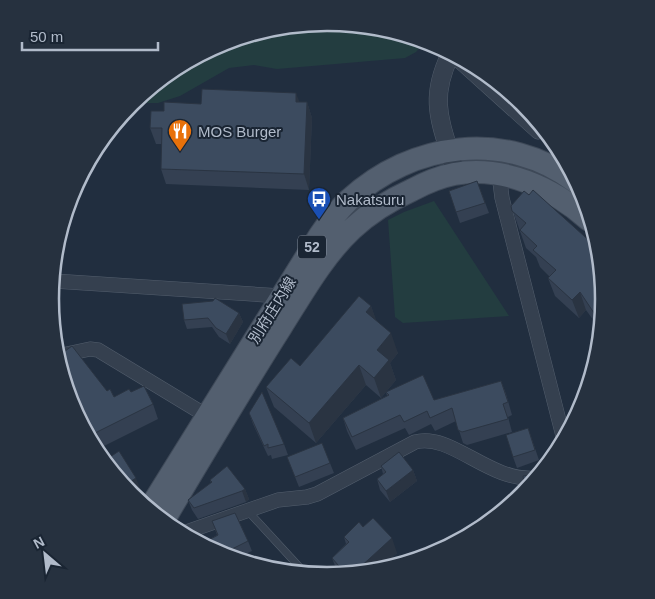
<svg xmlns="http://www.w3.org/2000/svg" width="655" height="599" font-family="Helvetica,'Noto Sans JP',sans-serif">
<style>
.green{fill:#233d40}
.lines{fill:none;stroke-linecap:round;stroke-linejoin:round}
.service-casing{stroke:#535e6d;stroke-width:8}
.minor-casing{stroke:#535e6d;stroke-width:15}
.tertiary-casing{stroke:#535e6d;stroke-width:19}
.primary-casing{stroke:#3e4958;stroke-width:24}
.service{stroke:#35404f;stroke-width:7}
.minor{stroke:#35404f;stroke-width:14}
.tertiary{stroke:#35404f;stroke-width:18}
.primary{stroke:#535f6f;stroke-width:22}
.wall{fill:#344052}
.shaded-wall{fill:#2a3442}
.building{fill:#3c4b5f;stroke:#2a3442}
.labels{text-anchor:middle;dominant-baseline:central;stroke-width:4;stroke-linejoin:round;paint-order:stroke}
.shield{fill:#1a2533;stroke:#848e9d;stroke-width:1}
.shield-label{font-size:14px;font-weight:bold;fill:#b1bbca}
.poi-label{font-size:15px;fill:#b1bbca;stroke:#1a2533;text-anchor:start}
.street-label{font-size:15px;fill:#b1bbca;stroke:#1a2533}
.rim{fill:none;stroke:#b1bbca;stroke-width:2.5}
</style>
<rect width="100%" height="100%" fill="#212e3f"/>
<!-- green -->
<path class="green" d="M 328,23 L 425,42 L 416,52 L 405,58 L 277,69 L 254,65 L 229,68 L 180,96 L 158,103 L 133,103 L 222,43 Z
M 434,201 L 509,316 L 403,323 L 395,317 L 388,220 L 404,212 Z"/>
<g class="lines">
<!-- service casing -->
<g class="service-casing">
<path id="service" d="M 247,510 L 304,572"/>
</g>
<!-- minor casing -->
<g class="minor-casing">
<path id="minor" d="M 458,60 L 538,132
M 499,174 L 502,198 L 563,436
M 54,281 L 281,296
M 62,355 L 90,349 L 98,350 L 207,416
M 186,532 L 278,500 L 307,497 L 317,494 L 415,442 C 451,432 489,482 535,478"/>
</g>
<!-- tertiary casing -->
<g class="tertiary-casing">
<path id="tertiary" d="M 450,55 C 429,99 440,120 453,164"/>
</g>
<!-- primary casing -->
<g class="primary-casing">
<path id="primary" d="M 150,508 L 320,235 C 329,222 338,210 349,200 C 412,142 506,129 576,182
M 165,518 C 203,454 241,390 281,327 C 302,294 323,256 352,229 C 369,213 390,200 412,190 C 425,183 439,177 454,174 C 503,165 553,188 589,220"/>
</g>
<!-- service -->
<use href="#service" class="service"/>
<!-- minor -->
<use href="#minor" class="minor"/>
<!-- tertiary -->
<use href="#tertiary" class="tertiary"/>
<!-- primary -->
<use href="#primary" class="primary"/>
</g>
<!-- wall -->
<path class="wall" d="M 307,102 L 312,118 L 309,190 L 166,184 L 161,169 L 162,144 L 156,144 L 150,128 L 164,111 L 201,104 Z
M 477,181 L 489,213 L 460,223 L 449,191 Z
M 511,206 L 604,300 L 599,328 L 586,310 L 579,318 L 555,296 L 548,278 L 550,277 L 540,267 L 536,257 L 526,248 Z
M 371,306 L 376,321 L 398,353 L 390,363 L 396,380 L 386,392 L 434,400 L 501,381 L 506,394 L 512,415 L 508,417 L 512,432 L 467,445 L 463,443 L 456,421 L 435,431 L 431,424 L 409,435 L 405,428 L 356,450 L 347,431 L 343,418 L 387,396 L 386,392 L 381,398 L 366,385 L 316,443 L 274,407 L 266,387 L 300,366 Z
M 239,313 L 243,322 L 230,344 L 219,337 L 212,327 L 187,329 L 184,320 Z
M 107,391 L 114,397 L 131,392 L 153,404 L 158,419 L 100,448 L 71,405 Z
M 249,413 L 284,444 L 288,455 L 272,459 L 271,455 L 268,456 L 253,424 Z
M 528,428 L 539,460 L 517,468 L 513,457 Z
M 287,457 L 330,463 L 334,473 L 299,487 Z
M 381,466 L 413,470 L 417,481 L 390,502 L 380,490 L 377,479 L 383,474 Z
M 210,480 L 245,489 L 249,499 L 246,502 L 198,519 L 192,510 L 188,500 L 211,483 Z
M 212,521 L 248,541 L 252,551 L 237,558 L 221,555 L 203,543 L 217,535 Z
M 363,527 L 397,553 L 384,565 L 338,574 L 332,558 L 346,544 L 344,537 Z"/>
<!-- shaded-wall -->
<path class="shaded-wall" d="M 296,93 L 302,108 L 296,102 Z
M 307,102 L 312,118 L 309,190 L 304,174 Z
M 580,292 L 586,310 L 579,318 L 572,300 Z
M 371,306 L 378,325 L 366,312 Z
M 239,313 L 243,322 L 230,344 L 226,334 Z
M 391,333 L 398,353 L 390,363 L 396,380 L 381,398 L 374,378 L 377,350 Z
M 359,365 L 366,385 L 316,443 L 309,423 Z
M 413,470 L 417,481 L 390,502 L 386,491 Z
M 136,478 L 142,493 L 135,497 L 131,495 L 125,485 Z
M 245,489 L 249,499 L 246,502 L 242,491 Z
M 392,538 L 397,553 L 384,565 L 357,571 L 357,570 Z
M 352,565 L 355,571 L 345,573 L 344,572 Z"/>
<!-- building -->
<path class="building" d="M 202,89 L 296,93 L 296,102 L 307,102 L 304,174 L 161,169 L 162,128 L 150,128 L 151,111 L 164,111 L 164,102 L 201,104 Z
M 477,181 L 485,203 L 456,212 L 449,191 Z
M 533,190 L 594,245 L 604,300 L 600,322 L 580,292 L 572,300 L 548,278 L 556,270 L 533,250 L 537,246 L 520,230 L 526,223 L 512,211 L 511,206 L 524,191 L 529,195 Z
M 359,296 L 371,306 L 366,312 L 391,333 L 377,350 L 389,360 L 374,378 L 359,365 L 309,423 L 266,387 L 291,358 L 300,366 Z
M 215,298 L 239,313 L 226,334 L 216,328 L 208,318 L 184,320 L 182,304 L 213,301 Z
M 72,346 L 107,391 L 110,389 L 114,397 L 129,389 L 131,392 L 144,386 L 153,404 L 91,435 L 71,405 L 61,354 Z
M 423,375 L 434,400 L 501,381 L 508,402 L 503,404 L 508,419 L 462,432 L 458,430 L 452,408 L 430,418 L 427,411 L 404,422 L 400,415 L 352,437 L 343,418 L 389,395 L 386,392 Z
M 262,392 L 284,444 L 268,448 L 268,444 L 264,446 L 249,413 Z
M 528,428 L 535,450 L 513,457 L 506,435 Z
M 322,443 L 330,463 L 295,477 L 287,457 Z
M 119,451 L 136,478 L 125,485 L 107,459 Z
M 399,452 L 413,470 L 386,491 L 377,479 L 386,472 L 381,466 Z
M 227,466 L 245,489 L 242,491 L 194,508 L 188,500 L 212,482 L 210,480 Z
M 537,474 L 526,491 L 525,490 L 523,476 Z
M 235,513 L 248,541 L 226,552 L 226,550 L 219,554 L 203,543 L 218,535 L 212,521 Z
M 373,518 L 392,538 L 357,570 L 352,565 L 344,572 L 332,558 L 349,542 L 344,537 L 359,522 L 363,527 Z"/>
<!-- icons -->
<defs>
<g id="restaurant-pin" transform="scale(1.25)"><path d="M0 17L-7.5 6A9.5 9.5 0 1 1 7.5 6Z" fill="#e8710a" stroke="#1a2533"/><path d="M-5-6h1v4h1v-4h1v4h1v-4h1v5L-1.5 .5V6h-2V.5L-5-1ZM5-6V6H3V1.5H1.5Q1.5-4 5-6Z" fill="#fff"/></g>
<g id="bus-pin" transform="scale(1.25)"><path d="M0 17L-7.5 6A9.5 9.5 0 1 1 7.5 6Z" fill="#1a4fb4" stroke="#1a2533"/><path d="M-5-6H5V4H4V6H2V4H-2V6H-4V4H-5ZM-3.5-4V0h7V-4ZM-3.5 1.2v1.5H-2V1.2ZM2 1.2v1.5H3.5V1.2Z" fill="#fff"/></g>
</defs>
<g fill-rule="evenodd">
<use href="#restaurant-pin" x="180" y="131"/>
<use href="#bus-pin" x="319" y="199"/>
</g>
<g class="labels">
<!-- shield labels -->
<rect class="shield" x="298" y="235.5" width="28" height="23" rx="4"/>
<g class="shield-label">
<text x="312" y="247">52</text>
</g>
<!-- poi labels -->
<g class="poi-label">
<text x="198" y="131">MOS Burger</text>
<text x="336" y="199">Nakatsuru</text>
</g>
<!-- street labels -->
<g class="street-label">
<text transform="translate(272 310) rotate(-58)">別府庄内線</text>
</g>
</g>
<!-- crop -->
<path d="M0 0H655V599H0ZM59 299a268 268 0 1 1 536 0a268 268 0 1 1-536 0Z" fill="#26313f" fill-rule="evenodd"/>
<path class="rim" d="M59 299a268 268 0 1 1 536 0a268 268 0 1 1-536 0Z"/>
<!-- north arrow -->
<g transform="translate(45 554) rotate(332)" stroke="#1a2533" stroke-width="4" paint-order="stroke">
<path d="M0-4L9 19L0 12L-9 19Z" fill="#b1bbca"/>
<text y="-8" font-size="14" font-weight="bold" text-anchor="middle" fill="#b1bbca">N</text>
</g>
<!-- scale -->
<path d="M22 42v8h136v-8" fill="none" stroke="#b1bbca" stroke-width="2.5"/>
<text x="30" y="42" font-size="15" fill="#b1bbca" stroke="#1a2533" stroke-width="4" paint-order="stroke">50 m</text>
</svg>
